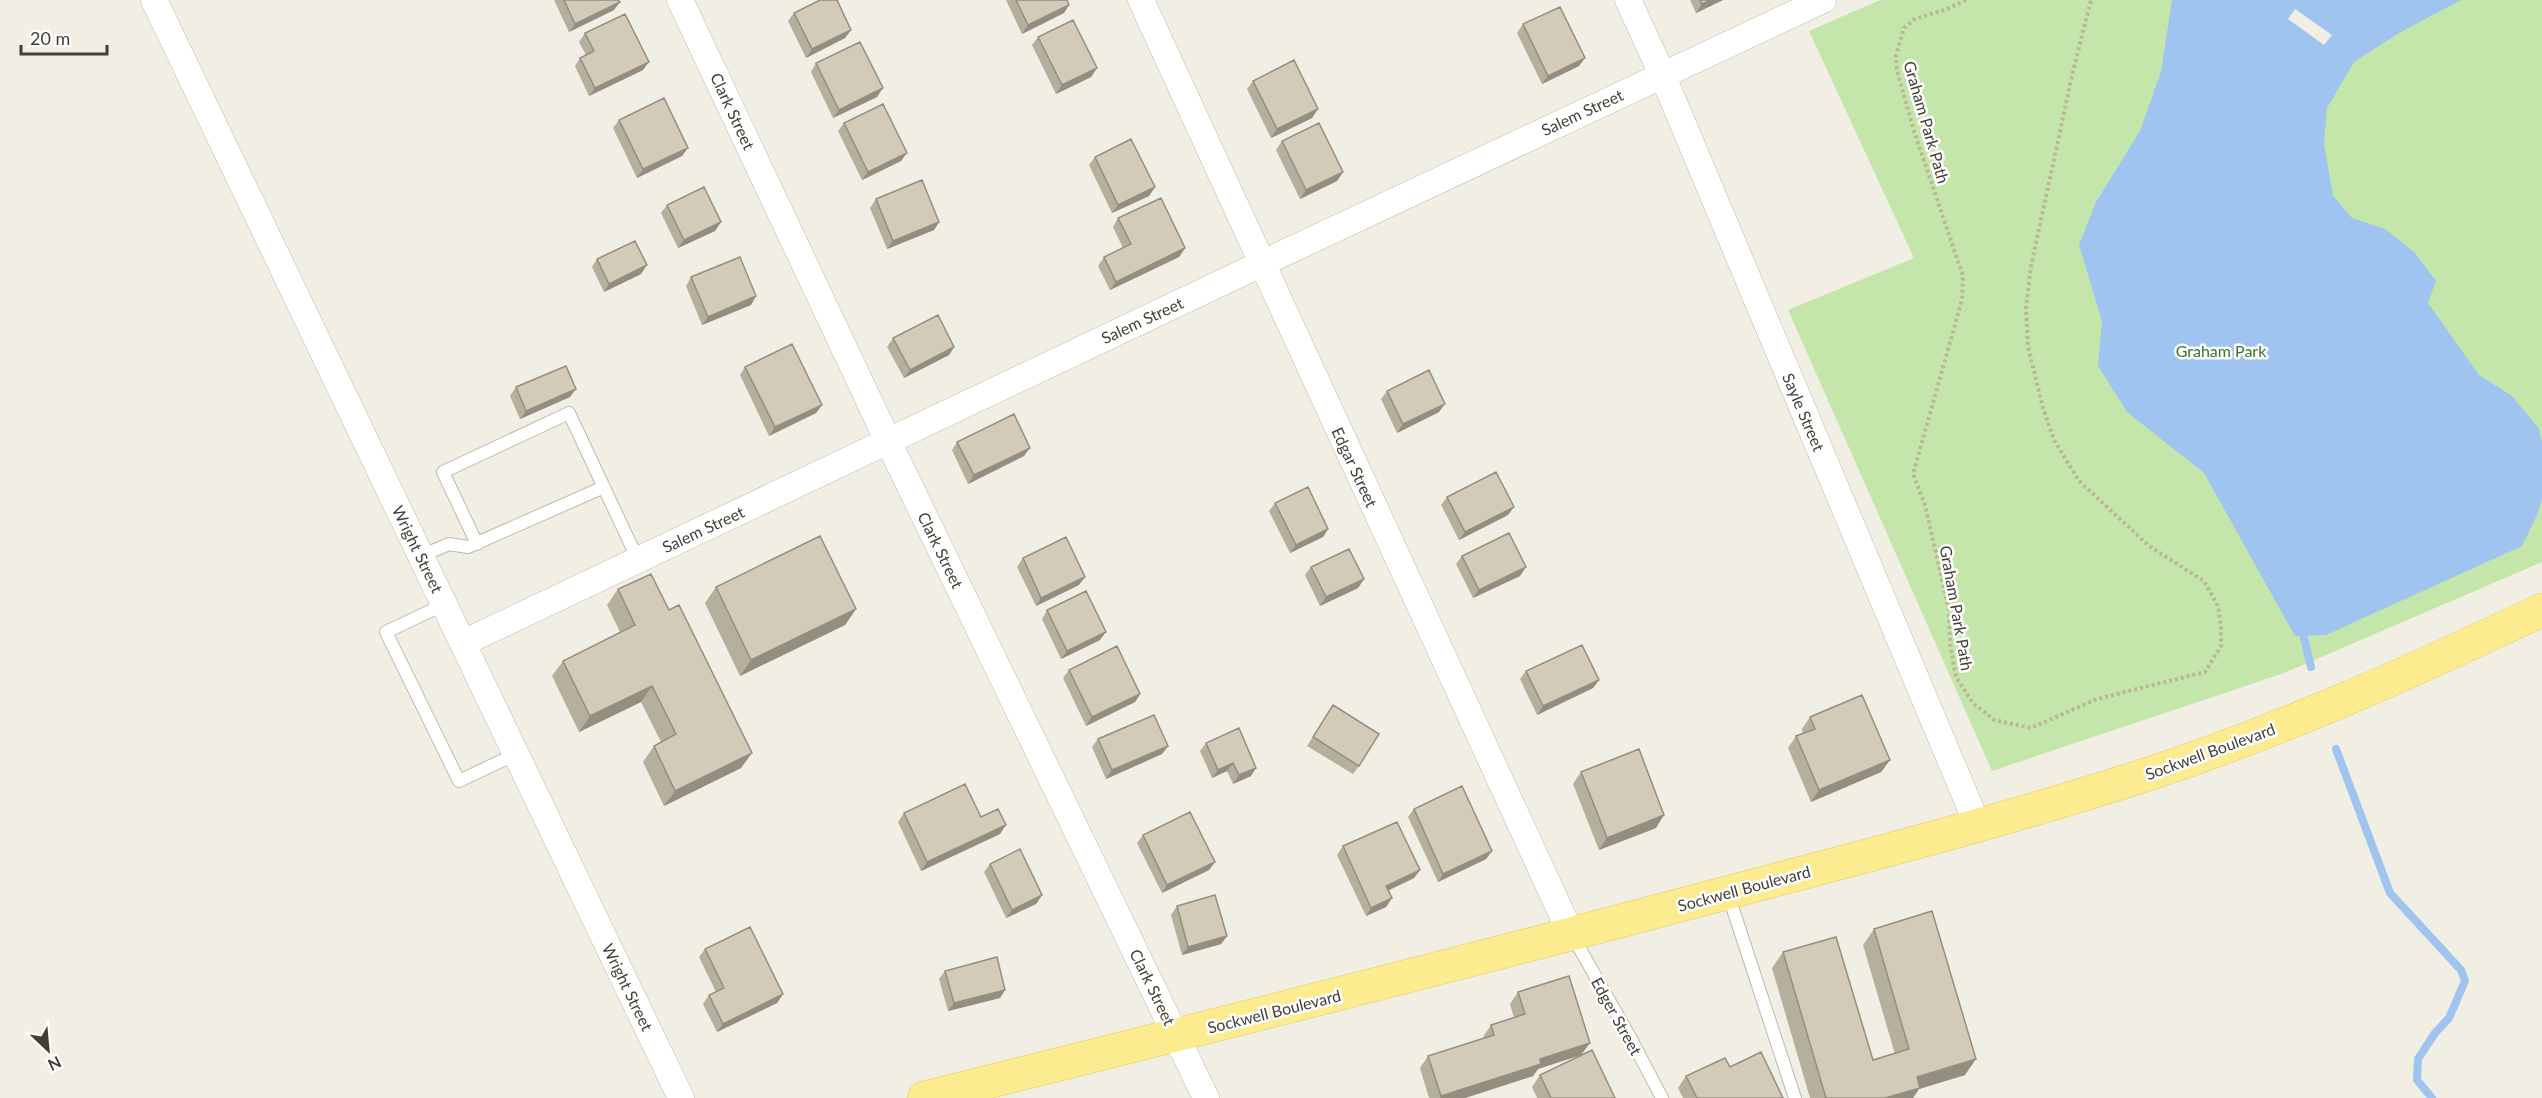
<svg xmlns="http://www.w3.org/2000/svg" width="2542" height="1098" font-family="Lato,sans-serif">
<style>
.park{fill:#c4e6ab}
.water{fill:#9ec4ef}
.pier{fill:#f1efe3}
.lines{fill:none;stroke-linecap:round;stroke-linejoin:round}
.stream{stroke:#9ec4ef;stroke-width:8}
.lane-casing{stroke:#bfbaa8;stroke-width:14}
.street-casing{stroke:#bfbaa8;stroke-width:27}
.primary-casing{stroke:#e2ca60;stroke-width:34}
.path{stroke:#beb597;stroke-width:4;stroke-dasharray:3 3;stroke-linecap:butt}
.lane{stroke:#fff;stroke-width:12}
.street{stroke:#fff;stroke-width:26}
.primary{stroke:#fdeb8f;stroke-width:33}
.wall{fill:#b5af9e}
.shaded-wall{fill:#948e81}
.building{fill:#d3cbb8;stroke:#948e81;stroke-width:1.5}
.labels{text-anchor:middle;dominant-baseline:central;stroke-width:5;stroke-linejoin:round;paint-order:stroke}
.street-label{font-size:16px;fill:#433e33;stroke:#fff}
.park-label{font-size:16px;fill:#3b7328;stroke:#fff}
</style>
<rect width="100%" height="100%" fill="#f1efe3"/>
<!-- park -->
<path class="park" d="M 1880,0 L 2542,0 L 2542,562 L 2284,673 L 1992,771 L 1788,310 L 1914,258 L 1809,31 Z"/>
<!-- water -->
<path class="water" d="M 2172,0 L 2461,0 L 2399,33 L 2354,62 L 2327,108 L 2324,144 L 2333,196 L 2352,218 L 2385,229 L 2415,253 L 2436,281 L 2428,303 L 2479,375 L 2512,396 L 2539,429 L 2542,442 L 2542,499 L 2537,515 L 2522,546 L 2326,635 L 2295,636 L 2204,473 L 2127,412 L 2098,366 L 2102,321 L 2079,245 L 2096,202 L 2140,131 L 2161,72 Z"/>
<!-- pier -->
<path class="pier" d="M 2295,9 L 2332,35 L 2324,45 L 2288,19 Z"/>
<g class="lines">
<!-- stream -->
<path class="stream" d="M 2301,626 L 2311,667
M 2336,749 L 2390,893 L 2461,970 L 2465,981 L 2449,1018 L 2435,1033 L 2418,1059 L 2417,1080 L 2432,1098"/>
<!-- lane casing -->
<g class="lane-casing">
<path id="lane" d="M 477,544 L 443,472 L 569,413 L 638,560
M 421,556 L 449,544 L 468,547 L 604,487
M 445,604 L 386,632 L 459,781 L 516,754
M 1728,894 L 1795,1098
M 1572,935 L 1631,1039 L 1662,1098"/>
</g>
<!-- street casing -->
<g class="street-casing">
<path id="street" d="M 154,0 L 681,1098
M 680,0 L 888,441 L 1206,1098
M 1141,0 L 1571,934
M 1628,0 L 1662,74 L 1978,826
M 463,643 L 1263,263 L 1823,0"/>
</g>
<!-- primary casing -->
<g class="primary-casing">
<path id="primary" d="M 924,1098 C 1169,1037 1414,976 1658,911 C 1816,869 1976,829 2133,779 C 2274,734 2409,673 2542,610"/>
</g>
<!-- path -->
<path class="path" d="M 1966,0 L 1947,9 L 1915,19 L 1904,28 L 1896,56 L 1897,71 L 1915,134 L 1963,276 L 1962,300 L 1913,474 L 1925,505 L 1949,610 L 1950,644 L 1956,677 L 1972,702 L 1994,720 L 2031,728 L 2097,699 L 2205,672 L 2221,646 L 2221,626 L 2218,606 L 2204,581 L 2149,546 L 2079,481 L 2054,440 L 2043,408 L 2028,347 L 2026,307 L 2031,266 L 2073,71 L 2091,0"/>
<!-- lane -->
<use href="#lane" class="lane"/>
<!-- street -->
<use href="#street" class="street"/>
<!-- primary -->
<use href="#primary" class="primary"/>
</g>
<!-- wall -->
<path class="wall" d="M 554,0 L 618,0 L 614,10 L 569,32 Z
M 1006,0 L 1067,0 L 1069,5 L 1064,13 L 1022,34 Z
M 1690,0 L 1723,0 L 1696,13 Z
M 794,13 L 851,30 L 845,38 L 806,58 L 788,21 Z
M 1523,24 L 1579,66 L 1542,84 L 1517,33 Z
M 585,33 L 643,70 L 589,96 L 575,66 L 580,58 L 586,55 L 579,42 Z
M 1038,37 L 1097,68 L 1091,77 L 1056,94 L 1032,45 Z
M 816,63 L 877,97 L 833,118 L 811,72 Z
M 1253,81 L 1318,109 L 1312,118 L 1271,138 L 1247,89 Z
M 619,120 L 682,156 L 637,178 L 613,128 Z
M 844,123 L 901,161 L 862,180 L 838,131 Z
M 1282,141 L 1343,172 L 1337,181 L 1300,199 L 1276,150 Z
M 1095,157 L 1155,187 L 1149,196 L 1112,213 L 1089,165 Z
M 876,199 L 939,222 L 934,230 L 887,249 L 870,208 Z
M 667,205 L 721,222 L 715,231 L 678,248 L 661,213 Z
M 1118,218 L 1185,248 L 1179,257 L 1110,290 L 1098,266 L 1104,257 L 1123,248 L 1113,227 Z
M 597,259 L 641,274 L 604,292 L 592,267 Z
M 691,277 L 756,296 L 751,305 L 702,325 L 686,286 Z
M 893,338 L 954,347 L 949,355 L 904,378 L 887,347 Z
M 745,367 L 822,405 L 816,413 L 769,436 L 740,375 Z
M 516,387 L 570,397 L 520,419 L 510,396 Z
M 1387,391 L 1439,412 L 1397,433 L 1381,399 Z
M 957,442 L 1024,456 L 968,484 L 952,450 Z
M 1447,497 L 1508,515 L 1459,540 L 1441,505 Z
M 1275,503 L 1328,529 L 1323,537 L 1290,553 L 1269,511 Z
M 1462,556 L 1520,576 L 1473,598 L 1456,564 Z
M 1023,558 L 1079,585 L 1036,606 L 1017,567 Z
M 1311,567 L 1364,579 L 1358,588 L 1320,606 L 1305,575 Z
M 716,587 L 856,609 L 845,625 L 740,676 L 705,603 Z
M 618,589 L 741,768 L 664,806 L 643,762 L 654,746 L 661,742 L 641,702 L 579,732 L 552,676 L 563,661 L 620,632 L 607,605 Z
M 1047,610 L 1100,640 L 1061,659 L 1042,619 Z
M 1069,670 L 1140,694 L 1135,702 L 1086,726 L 1063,678 Z
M 1526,671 L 1599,680 L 1593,688 L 1537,715 L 1520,679 Z
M 1333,705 L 1359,766 L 1353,774 L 1307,746 Z
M 1810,717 L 1890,760 L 1881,772 L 1811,802 L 1788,748 L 1796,736 L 1803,733 L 1802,729 Z
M 1098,739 L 1168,746 L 1162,754 L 1106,779 L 1092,747 Z
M 1206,743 L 1251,776 L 1233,784 L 1227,771 L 1212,778 L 1200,751 Z
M 1581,772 L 1656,828 L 1599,850 L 1573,784 Z
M 1414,809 L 1492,851 L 1486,859 L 1438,882 L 1408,817 Z
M 904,813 L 1000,834 L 921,871 L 898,822 Z
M 1143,835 L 1215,862 L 1209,870 L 1162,893 L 1137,843 Z
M 1343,846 L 1420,870 L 1414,878 L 1389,890 L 1392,898 L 1386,907 L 1366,916 L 1337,855 Z
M 990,864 L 1042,895 L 1036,904 L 1006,918 L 984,872 Z
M 1177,906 L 1227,936 L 1221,944 L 1182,955 L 1171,915 Z
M 1874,929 L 1965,1075 L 1919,1089 L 1913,1098 L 1810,1098 L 1772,968 L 1783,952 L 1873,1060 L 1895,1054 L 1863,945 Z
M 705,949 L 783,994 L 777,1003 L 717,1032 L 703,1004 L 709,995 L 716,992 L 699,957 Z
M 945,971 L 1005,990 L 1000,998 L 948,1011 L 939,979 Z
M 1518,992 L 1582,1055 L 1615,1098 L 1537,1098 L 1532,1087 L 1540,1075 L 1580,1055 L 1538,1069 L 1533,1076 L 1465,1098 L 1429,1098 L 1420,1068 L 1428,1056 L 1483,1038 L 1483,1037 L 1491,1025 L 1514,1018 L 1510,1004 Z
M 1730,1067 L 1783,1098 L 1683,1098 L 1678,1088 L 1686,1076 Z"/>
<!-- shaded-wall -->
<path class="shaded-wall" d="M 1711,0 L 1723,0 L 1696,13 L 1702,4 Z
M 620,2 L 614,10 L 569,32 L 575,24 Z
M 1069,5 L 1064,13 L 1022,34 L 1028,25 Z
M 851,30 L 845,38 L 806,58 L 812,49 Z
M 1585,58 L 1579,66 L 1542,84 L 1548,76 Z
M 649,62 L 643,70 L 589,96 L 595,88 Z
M 1097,68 L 1091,77 L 1056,94 L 1062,85 Z
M 883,88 L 877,97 L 833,118 L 839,110 Z
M 1318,109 L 1312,118 L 1271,138 L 1277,129 Z
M 688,148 L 682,156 L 637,178 L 643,169 Z
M 907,153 L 901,161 L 862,180 L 868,172 Z
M 1343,172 L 1337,181 L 1300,199 L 1306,190 Z
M 1155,187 L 1149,196 L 1112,213 L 1118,205 Z
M 721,222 L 715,231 L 678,248 L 684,240 Z
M 939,222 L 934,230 L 887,249 L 893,241 Z
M 1185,248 L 1179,257 L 1110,290 L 1116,282 Z
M 647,265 L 641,274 L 604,292 L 609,284 Z
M 756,296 L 751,305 L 702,325 L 708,317 Z
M 954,347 L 949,355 L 904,378 L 910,370 Z
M 576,389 L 570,397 L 520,419 L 526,411 Z
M 1445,404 L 1439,412 L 1397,433 L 1403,424 Z
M 822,405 L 816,413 L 769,436 L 775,427 Z
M 1030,448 L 1024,456 L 968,484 L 974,475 Z
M 1514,507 L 1508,515 L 1459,540 L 1465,532 Z
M 1328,529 L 1323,537 L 1290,553 L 1296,545 Z
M 1526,567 L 1520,576 L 1473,598 L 1479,590 Z
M 1085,577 L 1079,585 L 1036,606 L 1041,598 Z
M 1364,579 L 1358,588 L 1320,606 L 1326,597 Z
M 856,609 L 845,625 L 740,676 L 751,660 Z
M 1106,632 L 1100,640 L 1061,659 L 1067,651 Z
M 1599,680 L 1593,688 L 1537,715 L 1543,706 Z
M 652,686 L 641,702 L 579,732 L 590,716 Z
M 1140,694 L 1135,702 L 1086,726 L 1092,717 Z
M 1168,746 L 1162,754 L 1106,779 L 1112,770 Z
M 752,753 L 741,768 L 664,806 L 675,791 Z
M 1890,760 L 1881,772 L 1811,802 L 1819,790 Z
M 1233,763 L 1227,771 L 1212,778 L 1218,770 Z
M 1256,768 L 1251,776 L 1233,784 L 1239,775 Z
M 1664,815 L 1656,828 L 1599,850 L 1607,838 Z
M 1006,825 L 1000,834 L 921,871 L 927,862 Z
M 1492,851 L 1486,859 L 1438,882 L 1443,874 Z
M 1215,862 L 1209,870 L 1162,893 L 1167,885 Z
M 1420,870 L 1414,878 L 1381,894 L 1386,886 Z
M 1042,895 L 1036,904 L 1006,918 L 1012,910 Z
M 1392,898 L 1386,907 L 1366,916 L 1371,908 Z
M 1227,936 L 1221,944 L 1182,955 L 1188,947 Z
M 1005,990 L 1000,998 L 948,1011 L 954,1003 Z
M 783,994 L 777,1003 L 717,1032 L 723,1024 Z
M 1590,1043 L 1581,1055 L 1538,1069 L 1533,1076 L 1465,1098 L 1440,1098 L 1441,1096 L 1540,1059 Z
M 1976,1059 L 1965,1075 L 1919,1089 L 1913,1098 L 1885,1098 L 1917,1077 Z"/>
<!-- building -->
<path class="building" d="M 564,0 L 618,0 L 620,2 L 575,24 Z
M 820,0 L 837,0 L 851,30 L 812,49 L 794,13 Z
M 1016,0 L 1067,0 L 1069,5 L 1028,25 Z
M 1700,0 L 1711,0 L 1702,4 Z
M 1560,7 L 1585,58 L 1548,76 L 1523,24 Z
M 625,14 L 649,62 L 595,88 L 580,58 L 594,51 L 585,33 Z
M 1073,20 L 1097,68 L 1062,85 L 1038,37 Z
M 860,42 L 883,88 L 839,110 L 816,63 Z
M 1294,60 L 1318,109 L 1277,129 L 1253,81 Z
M 664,98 L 688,148 L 643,169 L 619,120 Z
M 883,104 L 907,153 L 868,172 L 844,123 Z
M 1319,123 L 1343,172 L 1306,190 L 1282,141 Z
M 1131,139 L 1155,187 L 1118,205 L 1095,157 Z
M 922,180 L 939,222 L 893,241 L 876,199 Z
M 704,187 L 721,222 L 684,240 L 667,205 Z
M 1161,198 L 1185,248 L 1116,282 L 1104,257 L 1131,244 L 1118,218 Z
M 635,241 L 647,265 L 609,284 L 597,259 Z
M 740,257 L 756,296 L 708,317 L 691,277 Z
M 938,315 L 954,347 L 910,370 L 893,338 Z
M 792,344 L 822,405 L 775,427 L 745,367 Z
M 566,366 L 576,389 L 526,411 L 516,387 Z
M 1429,370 L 1445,404 L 1403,424 L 1387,391 Z
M 1014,414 L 1030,448 L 974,475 L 957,442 Z
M 1496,472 L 1514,507 L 1465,532 L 1447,497 Z
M 1308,487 L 1328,529 L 1296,545 L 1275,503 Z
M 1509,533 L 1526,567 L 1479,590 L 1462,556 Z
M 820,536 L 856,609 L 751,660 L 716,587 Z
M 1066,537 L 1085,577 L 1041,598 L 1023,558 Z
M 1349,549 L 1364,579 L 1326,597 L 1311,567 Z
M 651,574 L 669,610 L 679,605 L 752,753 L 675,791 L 654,746 L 676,734 L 652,686 L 590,716 L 563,661 L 635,625 L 618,589 Z
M 1086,591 L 1106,632 L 1067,651 L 1047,610 Z
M 1582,645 L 1599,680 L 1543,706 L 1526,671 Z
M 1117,646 L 1140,694 L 1092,717 L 1069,670 Z
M 1862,695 L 1890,760 L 1819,790 L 1796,736 L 1815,729 L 1810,717 Z
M 1333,705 L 1379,734 L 1359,766 L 1313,737 Z
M 1154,715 L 1168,746 L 1112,770 L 1098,739 Z
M 1239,728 L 1256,768 L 1239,775 L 1233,763 L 1218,770 L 1206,743 Z
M 1639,749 L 1664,815 L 1607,838 L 1581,772 Z
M 965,784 L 981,817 L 998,809 L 1006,825 L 927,862 L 904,813 Z
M 1462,786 L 1492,851 L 1443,874 L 1414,809 Z
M 1190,812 L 1215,862 L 1167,885 L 1143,835 Z
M 1397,822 L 1420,870 L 1386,886 L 1392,898 L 1371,908 L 1343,846 Z
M 1020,849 L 1042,895 L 1012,910 L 990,864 Z
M 1215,895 L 1227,936 L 1188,947 L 1177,906 Z
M 1932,911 L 1976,1059 L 1917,1077 L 1920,1088 L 1885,1098 L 1826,1098 L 1783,952 L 1836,937 L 1873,1060 L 1909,1049 L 1874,929 Z
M 750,927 L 783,994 L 723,1024 L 709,995 L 724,988 L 705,949 Z
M 997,957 L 1005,990 L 954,1003 L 945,971 Z
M 1569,976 L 1590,1043 L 1540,1059 L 1541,1064 L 1441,1096 L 1428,1056 L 1494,1035 L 1491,1025 L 1525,1014 L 1518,992 Z
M 1592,1050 L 1615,1098 L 1551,1098 L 1540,1075 Z
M 1761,1052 L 1783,1098 L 1697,1098 L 1686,1076 L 1725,1058 L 1730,1067 Z"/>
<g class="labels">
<!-- street labels -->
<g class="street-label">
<text transform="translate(733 111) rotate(65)">Clark Street</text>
<text transform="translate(1582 112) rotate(-25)">Salem Street</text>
<text transform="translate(1927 122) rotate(74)">Graham Park Path</text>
<text transform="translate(1142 320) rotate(-25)">Salem Street</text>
<text transform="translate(1804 412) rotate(67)">Sayle Street</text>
<text transform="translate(1355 467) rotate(65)">Edgar Street</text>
<text transform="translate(703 529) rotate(-25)">Salem Street</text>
<text transform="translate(418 549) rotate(64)">Wright Street</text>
<text transform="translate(941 550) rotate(64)">Clark Street</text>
<text transform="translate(1957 608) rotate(80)">Graham Park Path</text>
<text transform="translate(2210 751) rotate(-20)">Sockwell Boulevard</text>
<text transform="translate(1744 888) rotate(-15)">Sockwell Boulevard</text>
<text transform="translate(628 987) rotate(64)">Wright Street</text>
<text transform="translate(1153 987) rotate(64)">Clark Street</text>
<text transform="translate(1274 1011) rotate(-14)">Sockwell Boulevard</text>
<text transform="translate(1617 1016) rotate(61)">Edger Street</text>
</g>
<!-- park labels -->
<g class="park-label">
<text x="2221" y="350">Graham Park</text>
</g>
</g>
<!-- north arrow -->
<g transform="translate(48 1050) rotate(154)" stroke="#ffffff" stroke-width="4.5" paint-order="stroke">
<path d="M0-4.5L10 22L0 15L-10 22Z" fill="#433e33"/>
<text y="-9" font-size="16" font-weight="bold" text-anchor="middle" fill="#433e33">N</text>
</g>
<!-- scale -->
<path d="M21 45v9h86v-9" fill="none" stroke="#433e33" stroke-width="3"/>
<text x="30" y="45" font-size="18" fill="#433e33" stroke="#ffffff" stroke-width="4.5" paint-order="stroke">20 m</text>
</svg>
